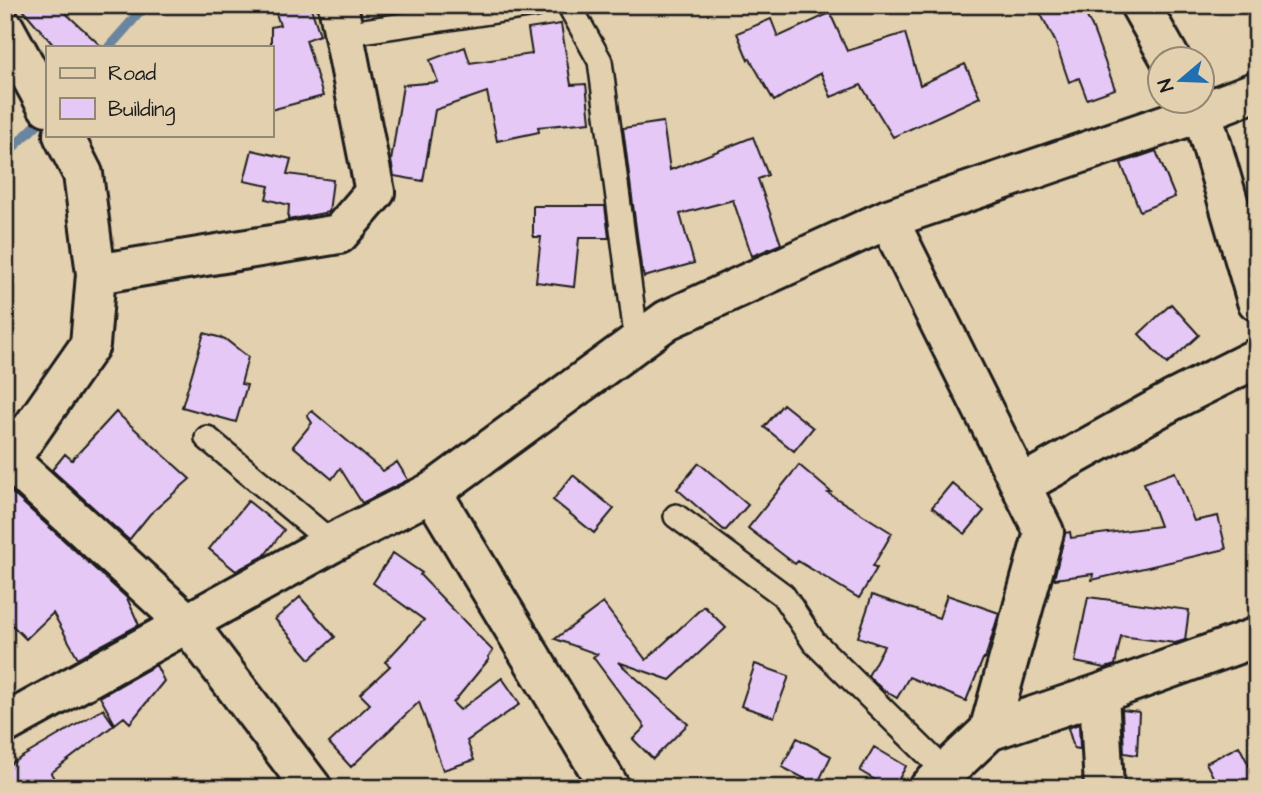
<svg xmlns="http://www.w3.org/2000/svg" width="1262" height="793" font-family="'Architects Daughter',sans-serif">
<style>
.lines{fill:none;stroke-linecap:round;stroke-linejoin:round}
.stream{stroke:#6985a0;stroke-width:10}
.building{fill:#e6c8f6;stroke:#1c1c1c;stroke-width:2}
.service-casing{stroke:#1c1c1c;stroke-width:28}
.minor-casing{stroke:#1c1c1c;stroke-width:44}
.service{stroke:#e3d0ae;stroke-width:23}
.minor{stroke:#e3d0ae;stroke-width:38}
</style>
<rect width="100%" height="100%" fill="#e3d0ae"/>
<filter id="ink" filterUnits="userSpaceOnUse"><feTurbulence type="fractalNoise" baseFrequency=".0143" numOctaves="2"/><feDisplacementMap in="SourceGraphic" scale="14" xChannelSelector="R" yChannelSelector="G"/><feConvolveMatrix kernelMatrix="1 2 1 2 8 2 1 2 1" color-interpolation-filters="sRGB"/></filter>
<g filter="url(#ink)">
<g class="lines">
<!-- stream -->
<path class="stream" d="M 109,47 L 146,5
M 5,155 L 47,115"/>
</g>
<!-- building -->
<path class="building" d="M 19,5 L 57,5 L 102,47 L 55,47 Z
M 273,5 L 310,5 L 320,35 L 306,40 L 323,96 L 271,110 L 271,27 L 280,25 Z
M 1036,5 L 1081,5 L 1092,27 L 1115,89 L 1087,99 L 1079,78 L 1069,82 L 1055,41 Z
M 830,13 L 847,51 L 905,33 L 920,85 L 965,64 L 980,97 L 893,137 L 861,85 L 831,97 L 821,73 L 774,101 L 750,59 L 748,60 L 737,33 L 771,19 L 778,37 Z
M 561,24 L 571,85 L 586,84 L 590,122 L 538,127 L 539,132 L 497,141 L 487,92 L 435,110 L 423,181 L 394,176 L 391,161 L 403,85 L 438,82 L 430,60 L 465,47 L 470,63 L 532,54 L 528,29 Z
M 663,122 L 670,170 L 753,137 L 768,175 L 758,179 L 781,244 L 752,256 L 733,200 L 680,214 L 694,263 L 644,277 L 641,266 L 623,128 Z
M 252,150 L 291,159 L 287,174 L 333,180 L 329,212 L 288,220 L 289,205 L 266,199 L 269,186 L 244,181 Z
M 1156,151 L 1175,197 L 1140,211 L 1121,163 Z
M 533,206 L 605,206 L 609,238 L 579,238 L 574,287 L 536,282 L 541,237 L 533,237 Z
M 1171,304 L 1199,335 L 1167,364 L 1139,334 Z
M 204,333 L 225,339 L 248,357 L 241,384 L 247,385 L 236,422 L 182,407 Z
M 783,404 L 813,428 L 794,451 L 764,427 Z
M 312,411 L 383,471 L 397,462 L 408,480 L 362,503 L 340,468 L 332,479 L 293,446 L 312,423 L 307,415 Z
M 116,412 L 190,479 L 150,514 L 129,540 L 52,470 L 65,454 L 72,460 Z
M 699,463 L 748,505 L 725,531 L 677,489 Z
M 799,465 L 831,492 L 828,493 L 892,533 L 873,566 L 877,568 L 859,598 L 798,561 L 795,564 L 748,528 Z
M 1175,472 L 1194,521 L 1218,516 L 1226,549 L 1092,580 L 1093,574 L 1054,579 L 1065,533 L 1070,532 L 1071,538 L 1160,526 L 1144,483 Z
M 573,475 L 614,509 L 594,533 L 553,500 Z
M 952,483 L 984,511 L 965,534 L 932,507 Z
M 11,492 L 127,598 L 139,625 L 78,658 L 53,613 L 26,639 L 5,618 L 5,499 Z
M 248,501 L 284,530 L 264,556 L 236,571 L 209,549 Z
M 393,553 L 422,573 L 420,575 L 493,651 L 488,657 L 489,659 L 453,703 L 460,710 L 502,678 L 520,704 L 467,741 L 474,760 L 443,770 L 419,702 L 351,767 L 329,743 L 370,704 L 360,694 L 390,666 L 385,662 L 424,620 L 373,583 Z
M 872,595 L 939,618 L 947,595 L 999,613 L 985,659 L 983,659 L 966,701 L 909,677 L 897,698 L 882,689 L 868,676 L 884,646 L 858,637 Z
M 300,597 L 335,637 L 310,659 L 275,619 Z
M 1088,597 L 1189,610 L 1185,640 L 1175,643 L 1121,636 L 1115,665 L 1105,668 L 1075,662 Z
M 603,603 L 646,660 L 704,606 L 726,628 L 670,680 L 618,662 L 688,724 L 653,759 L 633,739 L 645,727 L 593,657 L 597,654 L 555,639 Z
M 755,664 L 789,676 L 774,717 L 741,706 Z
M 156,665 L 164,681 L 130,723 L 124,717 L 115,724 L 100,697 Z
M 103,709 L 114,725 L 51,773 L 59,788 L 5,788 L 5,767 Z
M 1122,710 L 1139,712 L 1137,755 L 1124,753 Z
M 1079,724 L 1080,749 L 1074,748 L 1068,728 Z
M 797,738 L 831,756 L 817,785 L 782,767 Z
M 1239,746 L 1257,781 L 1257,788 L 1219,788 L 1206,763 Z
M 874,747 L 906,766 L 894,788 L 889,788 L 860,771 Z"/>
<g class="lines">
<!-- service casing -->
<g class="service-casing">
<path id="service" d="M 569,5 L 600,61 L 637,343
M 343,34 L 536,5
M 207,438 L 332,543
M 676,516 L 783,595 L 814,642 L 946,772"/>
</g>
<!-- minor casing -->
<g class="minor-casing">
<path id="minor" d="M 1140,5 L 1171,60
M 5,29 L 47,106
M 1195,102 L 1202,112 L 1257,301
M 888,219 L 1044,532 L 989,731
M 96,274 L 339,234 L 375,192 L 338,5
M 10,461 L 188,624 L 312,788
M 5,467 L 90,345 L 96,274 L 83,174 L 63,135
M 1021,485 L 1173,400 L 1257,358
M 432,492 L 610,788
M 1099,694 L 1104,788
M 5,724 L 332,543 L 432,492 L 667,320 L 888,219 L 1202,112 L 1257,91
M 929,788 L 989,731 L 1099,694 L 1257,637"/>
</g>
<!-- service -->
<use href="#service" class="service"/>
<!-- minor -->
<use href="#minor" class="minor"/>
</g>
</g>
<!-- margin -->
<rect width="1262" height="793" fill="none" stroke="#e3d0ae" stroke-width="28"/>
<rect x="14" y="14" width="1234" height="765" fill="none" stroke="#1c1c1c" stroke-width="2.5" filter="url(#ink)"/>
<!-- legend -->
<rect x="46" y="46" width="228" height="91" fill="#e3d0ae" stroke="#938874" stroke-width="2"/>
<rect x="60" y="68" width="35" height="10" fill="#e3d0ae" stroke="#938874" stroke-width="2"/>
<text x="108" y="80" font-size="21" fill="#1c1c1c">Road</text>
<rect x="60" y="98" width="35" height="21" fill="#e6c8f6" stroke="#938874" stroke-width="2"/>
<text x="108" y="116" font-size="21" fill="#1c1c1c">Building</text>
<!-- north arrow -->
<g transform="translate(1181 80) rotate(251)"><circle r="33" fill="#e3d0ae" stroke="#938874" stroke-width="2"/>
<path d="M0-5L12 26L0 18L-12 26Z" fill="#1f6fb2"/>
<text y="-10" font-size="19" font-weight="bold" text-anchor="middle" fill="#1c1c1c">N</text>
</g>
</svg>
